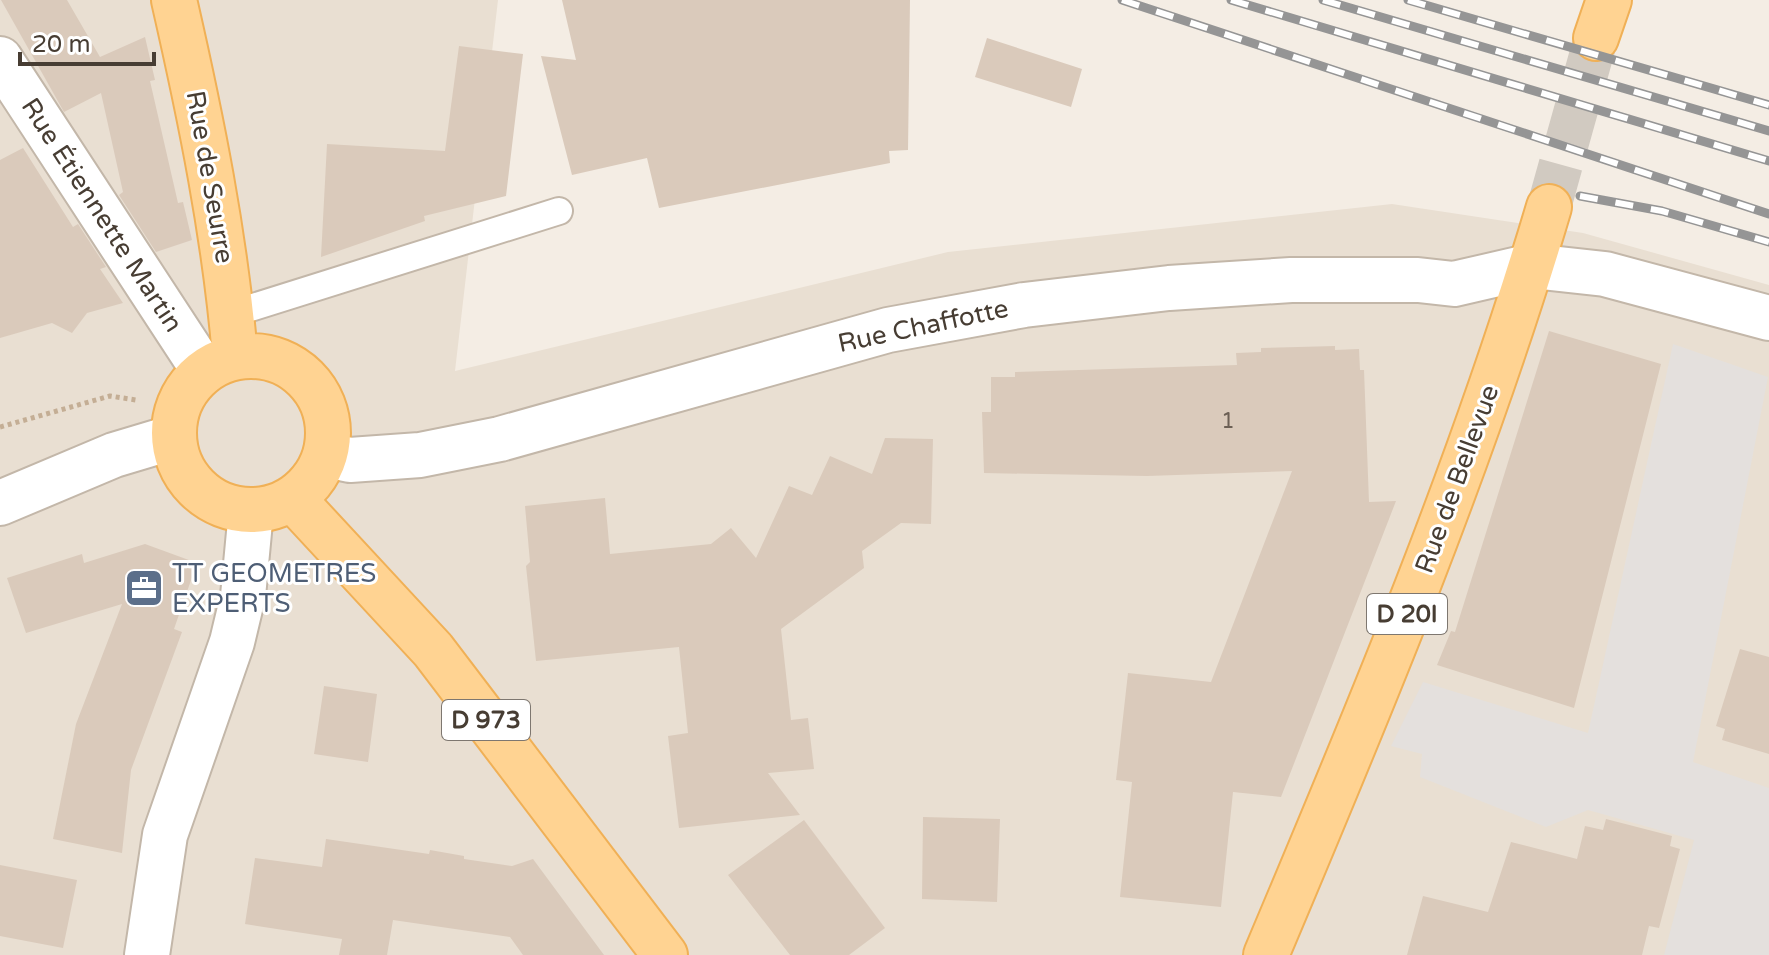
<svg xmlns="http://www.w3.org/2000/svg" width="1769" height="955" font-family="'Varela Round',sans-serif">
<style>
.residential{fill:#e9dfd2}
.parking{fill:#e4e0dd}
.building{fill:#dacabb}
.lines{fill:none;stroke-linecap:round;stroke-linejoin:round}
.primary-tunnel{stroke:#d1cac1;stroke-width:44;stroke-dasharray:44 22;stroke-linecap:butt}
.service-casing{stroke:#c3b7a9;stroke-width:30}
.minor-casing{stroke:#c3b7a9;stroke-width:48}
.tertiary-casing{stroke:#c3b7a9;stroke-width:48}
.primary-casing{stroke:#f0b056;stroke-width:48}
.path{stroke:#c4ae95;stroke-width:5;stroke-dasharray:4 4;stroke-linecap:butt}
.service{stroke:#fff;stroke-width:26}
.minor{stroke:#fff;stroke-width:44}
.tertiary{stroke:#fff;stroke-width:44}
.primary{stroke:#ffd392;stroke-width:44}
.rail-casing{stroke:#959595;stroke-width:9}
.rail{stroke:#fff;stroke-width:6;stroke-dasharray:18;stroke-linecap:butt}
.labels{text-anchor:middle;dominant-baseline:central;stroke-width:6;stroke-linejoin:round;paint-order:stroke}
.number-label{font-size:22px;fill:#6c6055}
.shield{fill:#fff;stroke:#7e7770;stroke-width:2}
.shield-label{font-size:24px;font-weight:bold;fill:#473d33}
.street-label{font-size:26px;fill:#473d33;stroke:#fff}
.service-label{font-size:26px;fill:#4e5e75;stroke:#fff;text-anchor:start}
</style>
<rect width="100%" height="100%" fill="#f4ede4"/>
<!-- residential -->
<path class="residential" d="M 0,0 L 498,0 L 455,371 L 948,252 L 1392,204 L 1583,233 L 1769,285 L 1769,955 L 0,955 Z"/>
<!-- parking -->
<path class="parking" d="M 1673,344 L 1768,377 L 1693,762 L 1769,788 L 1769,955 L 1664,955 L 1694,840 L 1588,810 L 1546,827 L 1420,777 L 1422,754 L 1391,746 L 1423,682 L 1588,733 Z"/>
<!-- building -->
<path class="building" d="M 1,0 L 67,0 L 100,57 L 145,37 L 155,80 L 150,81 L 178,203 L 183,202 L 192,240 L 156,252 L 119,195 L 123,192 L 101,93 L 64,112 Z
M 562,0 L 910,0 L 908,150 L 889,151 L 890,163 L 659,208 L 647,158 L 572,175 L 541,56 L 576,60 Z
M 987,38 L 1082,69 L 1071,107 L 975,77 Z
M 459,46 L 523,54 L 506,196 L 424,216 L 425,221 L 321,257 L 327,144 L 445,151 Z
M 23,148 L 73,227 L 78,224 L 106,267 L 100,269 L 123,303 L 87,313 L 72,333 L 52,323 L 0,338 L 0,160 Z
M 1549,331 L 1661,364 L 1574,708 L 1437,665 L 1451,631 L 1455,632 Z
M 1335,346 L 1335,350 L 1359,349 L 1360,370 L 1364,370 L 1369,502 L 1396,501 L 1281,797 L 1233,792 L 1221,907 L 1120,897 L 1132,782 L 1116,780 L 1128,673 L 1211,682 L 1292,471 L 1147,476 L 984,473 L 982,412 L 991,412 L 991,377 L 1015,377 L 1015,372 L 1237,365 L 1236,353 L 1261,352 L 1261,348 Z
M 885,438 L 933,439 L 931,524 L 901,523 L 862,551 L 864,568 L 781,629 L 791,720 L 808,718 L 814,769 L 768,773 L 800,815 L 679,828 L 668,736 L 688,733 L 679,647 L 536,661 L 526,566 L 530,562 L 525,506 L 605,498 L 610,554 L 711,544 L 731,528 L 756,558 L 789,486 L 812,495 L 830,456 L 872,474 Z
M 145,544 L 197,563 L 174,629 L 182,632 L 131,770 L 122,853 L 53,839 L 76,724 L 122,604 L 26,633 L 7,578 L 82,554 L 84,563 Z
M 1740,649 L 1769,657 L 1769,754 L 1722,740 L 1725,729 L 1716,726 Z
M 324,686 L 377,694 L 368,762 L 314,754 Z
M 923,817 L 1000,819 L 997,902 L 922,899 Z
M 1606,819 L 1672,836 L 1670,846 L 1680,849 L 1659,928 L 1649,926 L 1642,955 L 1407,955 L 1423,896 L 1488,912 L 1511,842 L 1577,859 L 1585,826 L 1603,830 Z
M 804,820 L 885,928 L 849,955 L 790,955 L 728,875 Z
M 326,839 L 429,854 L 430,850 L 464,856 L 464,859 L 512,866 L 533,859 L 604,955 L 523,955 L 510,937 L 393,920 L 387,955 L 339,955 L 342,939 L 245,924 L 255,858 L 322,867 Z
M 0,865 L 77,880 L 63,948 L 0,936 Z"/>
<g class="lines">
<!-- primary-tunnel -->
<path class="primary-tunnel" d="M 1549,207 L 1596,38"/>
<!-- service casing -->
<g class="service-casing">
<path id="service" d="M 231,314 L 559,211"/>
</g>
<!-- minor casing -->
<g class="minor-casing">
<path id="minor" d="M 0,59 L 204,371
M 326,455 L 350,460 L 420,455 L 500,439 L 888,330 L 1024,305 L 1169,288 L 1291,280 L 1418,280 L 1454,284 L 1532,266 L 1605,274 L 1769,318"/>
</g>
<!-- tertiary casing -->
<g class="tertiary-casing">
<path id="tertiary" d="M 0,503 L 114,455 L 174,437
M 147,955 L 165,835 L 232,642 L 243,596 L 251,511"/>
</g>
<!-- primary casing -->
<g class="primary-casing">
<path id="primary" d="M 174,0 C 201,118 225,236 235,356
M 1596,38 L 1609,0
M174 433a77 77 0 1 1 154 0a77 77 0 1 1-154 0Z
M 293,499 L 433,650 L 665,955
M 1266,955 C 1370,709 1473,463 1549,207"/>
</g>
<!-- path -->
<path class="path" d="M 0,427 L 110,396 L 136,400"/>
<!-- service -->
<use href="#service" class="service"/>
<!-- minor -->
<use href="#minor" class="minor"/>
<!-- tertiary -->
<use href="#tertiary" class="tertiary"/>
<!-- primary -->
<use href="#primary" class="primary"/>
<!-- rail casing -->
<g class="rail-casing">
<path id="rail" d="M 1122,0 L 1769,214
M 1231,0 L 1769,161
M 1323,0 L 1769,131
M 1408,0 L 1769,105
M 1580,196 L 1662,211 L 1769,242"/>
</g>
<!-- rail -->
<use href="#rail" class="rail"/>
</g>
<!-- icons -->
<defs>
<g id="office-square" transform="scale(2)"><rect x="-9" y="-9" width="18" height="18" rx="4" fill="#5c6f8a" stroke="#fff"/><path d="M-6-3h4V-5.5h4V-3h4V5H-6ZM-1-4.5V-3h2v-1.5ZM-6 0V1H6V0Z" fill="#fff"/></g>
</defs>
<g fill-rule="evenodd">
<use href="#office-square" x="144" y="588"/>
</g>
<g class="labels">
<!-- number labels -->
<g class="number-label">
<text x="1228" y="421">1</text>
</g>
<!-- shield labels -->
<g class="shield">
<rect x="1367" y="594" width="80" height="40" rx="6"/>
<rect x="442" y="700" width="88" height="40" rx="6"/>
</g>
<g class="shield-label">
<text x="1407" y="614">D 20I</text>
<text x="486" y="720">D 973</text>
</g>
<!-- street labels -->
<g class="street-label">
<text transform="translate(210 177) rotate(80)">Rue de Seurre</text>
<text transform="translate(102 215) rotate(57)">Rue Étiennette Martin</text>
<text transform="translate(923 326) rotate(-12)">Rue Chaffotte</text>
<text transform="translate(1457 479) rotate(-70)">Rue de Bellevue</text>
</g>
<!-- service labels -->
<g class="service-label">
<text x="172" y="573">TT GEOMETRES<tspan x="172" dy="30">EXPERTS</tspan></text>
</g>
</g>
<!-- scale -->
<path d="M20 52v12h134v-12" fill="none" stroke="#473d33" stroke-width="4"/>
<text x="32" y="52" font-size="24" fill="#473d33" stroke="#ffffff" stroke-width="6" paint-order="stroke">20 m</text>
</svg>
